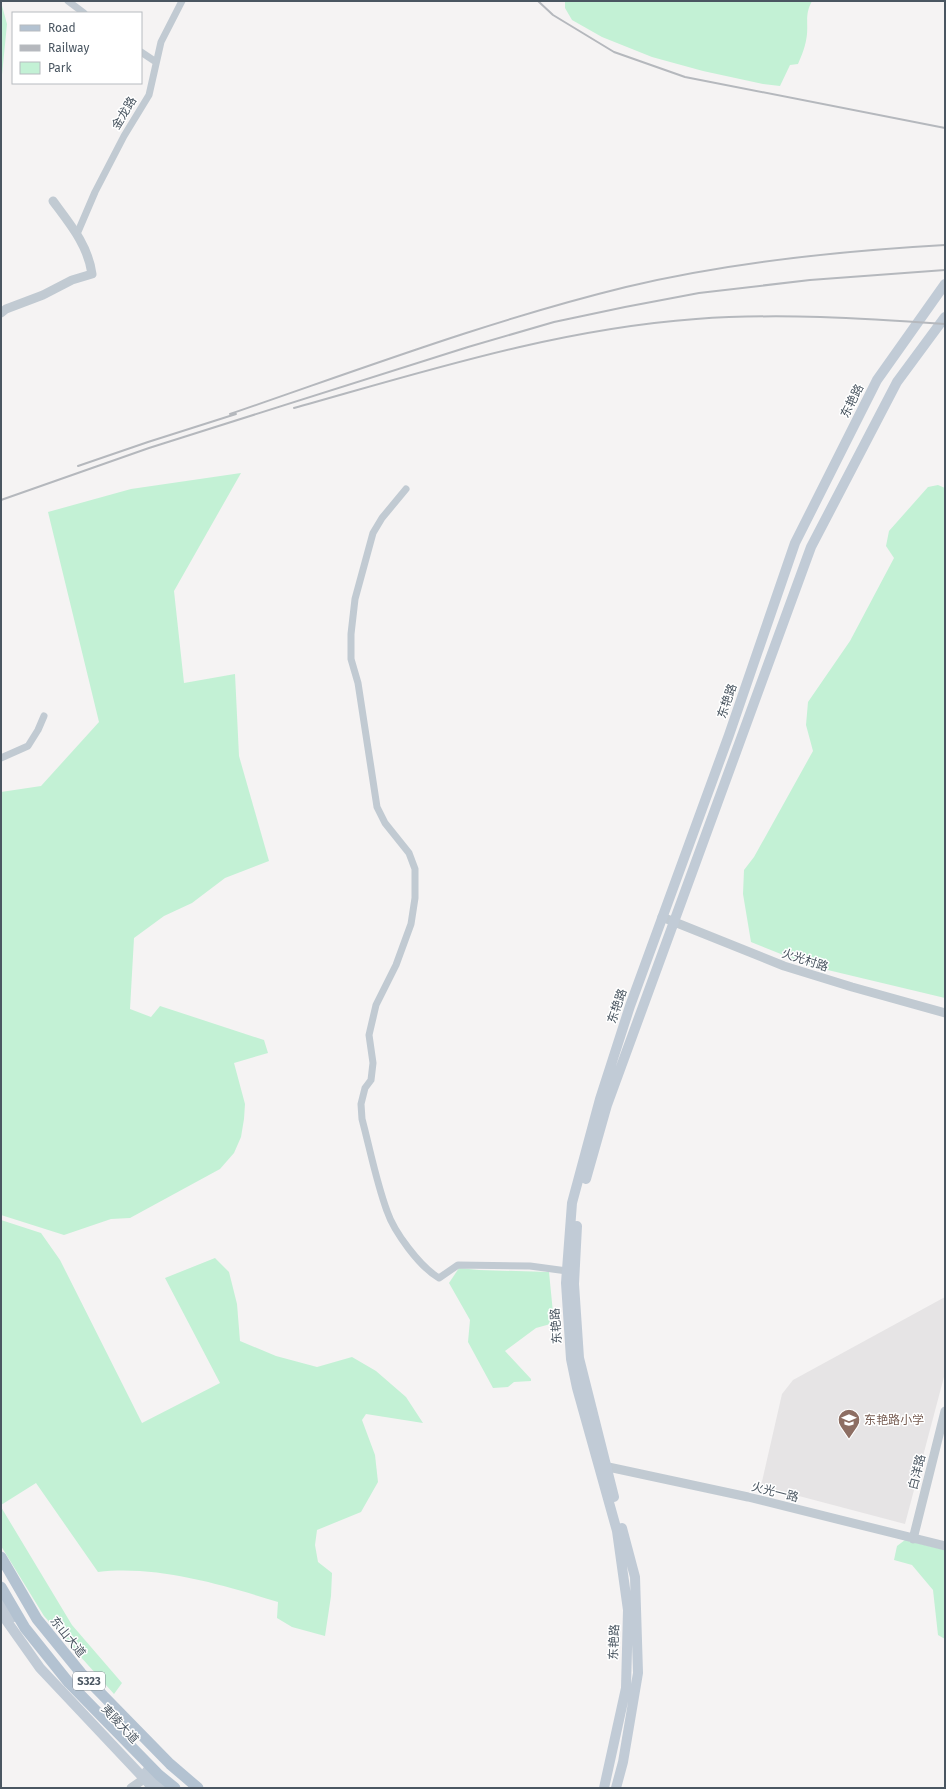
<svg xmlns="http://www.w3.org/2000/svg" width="946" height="1789" font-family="'Fira Sans','Noto Sans SC',sans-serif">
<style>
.education{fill:#e6e4e5}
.green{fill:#c3f1d5}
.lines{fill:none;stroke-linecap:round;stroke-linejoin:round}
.minor{stroke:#c1cad2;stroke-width:7}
.tertiary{stroke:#c1cad2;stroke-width:9}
.secondary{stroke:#c1cbd6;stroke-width:10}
.primary{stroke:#b3c2d1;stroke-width:11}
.rail{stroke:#b5b8bd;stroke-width:2}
.labels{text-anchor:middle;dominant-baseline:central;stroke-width:3;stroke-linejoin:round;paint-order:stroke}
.shield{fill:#fff;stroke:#808990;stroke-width:1}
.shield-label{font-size:11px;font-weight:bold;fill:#4a5661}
.street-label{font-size:12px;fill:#4a5661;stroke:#fff}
.education-label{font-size:12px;fill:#785e54;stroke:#fff;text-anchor:start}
</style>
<rect width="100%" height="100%" fill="#f5f3f3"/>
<!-- education -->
<path class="education" d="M 945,1297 L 945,1373 L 905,1524 L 761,1486 L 782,1394 L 793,1380 Z"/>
<!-- green -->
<path class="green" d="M 565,1 L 812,1 C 805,14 808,21 807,34 C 806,45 802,55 798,64 L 790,65 L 780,86 L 763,84 L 703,71 L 652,57 L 602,37 L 572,20 L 565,8 Z
M 1,2 L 7,24 L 1,85 Z
M 241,473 L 174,591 L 184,683 L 235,674 L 239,756 L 269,861 L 225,878 L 192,903 L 164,916 L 134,938 L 130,1009 L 151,1017 L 160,1006 L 264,1040 L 268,1053 L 234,1063 L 245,1104 L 244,1119 L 241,1137 L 234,1153 L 220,1169 L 130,1218 L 111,1219 L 64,1235 L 1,1215 L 1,792 L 41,786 L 99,722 L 48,512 L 131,489 Z
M 938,485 L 945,488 L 945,998 L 811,966 L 751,942 L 743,894 L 744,870 L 754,857 L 813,751 L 806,725 L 808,702 L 850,641 L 894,558 L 886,546 L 889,531 L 928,487 Z
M 1,1220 L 41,1233 L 60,1260 L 142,1423 L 220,1383 L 165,1278 L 215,1258 L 229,1272 L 237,1304 L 240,1341 L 276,1356 L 317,1367 L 352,1357 L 376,1371 L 406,1397 L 423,1423 L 366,1414 L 362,1420 L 375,1455 L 378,1482 L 361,1512 L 317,1530 L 315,1545 L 318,1562 L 332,1573 L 331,1596 L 325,1636 L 292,1627 L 277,1618 L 278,1602 C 223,1585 157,1565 98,1572 L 36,1483 L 1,1505 Z
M 459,1268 L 479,1270 L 549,1272 L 554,1323 L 536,1328 L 505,1351 L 531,1379 L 531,1381 L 514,1382 L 508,1387 L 493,1388 L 468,1342 L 470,1320 L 449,1283 Z
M 1,1507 L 72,1625 L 122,1683 L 114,1694 L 44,1616 L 1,1546 Z
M 905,1540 L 945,1550 L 945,1639 L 938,1635 L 933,1590 L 912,1565 L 894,1560 L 897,1546 Z"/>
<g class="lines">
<!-- minor -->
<path class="minor" d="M 68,1 L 84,13
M 141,52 L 156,62
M 77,234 L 95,192 L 124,136 L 149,95 L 161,42 L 182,1
M 406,489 L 382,518 L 373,533 L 355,599 L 351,634 L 351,659 L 358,683 L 377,807 L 385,823 L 409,853 L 415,869 L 415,898 L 411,924 L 396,965 L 376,1005 L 369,1035 L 373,1063 L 371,1080 L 365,1088 L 361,1104 L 362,1119 C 370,1149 376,1181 387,1211 C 394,1232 420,1267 439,1278 L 458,1265 L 530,1266 L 567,1271
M 1,758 L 28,746 L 38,730 L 44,716"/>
<!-- tertiary -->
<path class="tertiary" d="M 1,313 L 6,309 L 43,295 L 72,280 L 92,274 C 88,245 70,224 53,201
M 662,917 L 784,966 L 852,987 L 945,1013
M 599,1465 L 748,1497 L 945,1546
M 913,1539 L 945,1411
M 131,1788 L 144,1779"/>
<!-- secondary -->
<path class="secondary" d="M 586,1179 L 607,1105 L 811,547 L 897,382 L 945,317
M 577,1226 L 574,1284 L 579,1358 L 614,1497
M 1,1599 L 14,1617
M 1,1613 L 40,1668 L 153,1788
M 147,1771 L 164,1788
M 604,1788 L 626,1688 L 628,1610 L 617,1531 L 577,1388 L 571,1359 L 566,1283 L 572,1203 L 600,1099 L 630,1006 L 729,735 L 795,543 L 877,380 L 945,284
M 616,1788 L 623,1762 L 638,1673 L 635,1577 L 622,1528"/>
<!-- primary -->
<path class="primary" d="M 1,1557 L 37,1619 L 81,1673 L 170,1764 L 198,1788
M 1,1587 L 25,1628 L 69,1683 L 159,1775 L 175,1788"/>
<!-- rail -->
<path class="rail" d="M 538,1 L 553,15 L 614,52 L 685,77 L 945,128
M 294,408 C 426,371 558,329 696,319 C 779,313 862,318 945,324
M 230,414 C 361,369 491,320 626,287 C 730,262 838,251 945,245
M 78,466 L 148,442 L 236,414
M 1,500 L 149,448 L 468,347 L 554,322 L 625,307 L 699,293 L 810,280 L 945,270"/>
</g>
<!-- icons -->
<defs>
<g id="school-pin" transform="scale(1.15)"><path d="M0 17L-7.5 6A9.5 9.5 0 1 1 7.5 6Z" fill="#8d6e63" stroke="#fff"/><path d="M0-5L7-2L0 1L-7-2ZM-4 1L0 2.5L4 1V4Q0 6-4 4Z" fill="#fff"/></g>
</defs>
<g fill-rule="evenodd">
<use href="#school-pin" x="849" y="1420"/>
</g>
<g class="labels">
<!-- shield labels -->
<rect class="shield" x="73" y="1672" width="32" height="18" rx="3"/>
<g class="shield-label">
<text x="89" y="1681">S323</text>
</g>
<!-- street labels -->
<g class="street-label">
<text transform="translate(124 113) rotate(-59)">金龙路</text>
<text transform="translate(852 401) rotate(-63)">东艳路</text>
<text transform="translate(727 701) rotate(-71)">东艳路</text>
<text transform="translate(805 960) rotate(18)">火光村路</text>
<text transform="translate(617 1006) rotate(-71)">东艳路</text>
<text transform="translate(556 1326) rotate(-94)">东艳路</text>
<text transform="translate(917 1472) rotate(-76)">白洋路</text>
<text transform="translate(775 1492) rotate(14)">火光一路</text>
<text transform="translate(68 1637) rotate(51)">东山大道</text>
<text transform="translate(614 1642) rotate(-88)">东艳路</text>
<text transform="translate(120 1724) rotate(47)">夷陵大道</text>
</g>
<!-- education labels -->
<g class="education-label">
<text x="864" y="1420">东艳路小学</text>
</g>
</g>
<!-- border -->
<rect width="946" height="1789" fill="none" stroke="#4a5661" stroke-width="4"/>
<!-- legend -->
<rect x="12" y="12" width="130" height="72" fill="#ffffff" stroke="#b7bbc0"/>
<rect x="20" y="25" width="20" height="6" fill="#b3c2d1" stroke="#b7bbc0"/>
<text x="48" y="32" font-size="12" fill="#4a5661">Road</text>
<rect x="20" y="45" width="20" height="6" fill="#b5b8bd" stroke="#b7bbc0"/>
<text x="48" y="52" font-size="12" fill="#4a5661">Railway</text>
<rect x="20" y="62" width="20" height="12" fill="#c3f1d5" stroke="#b7bbc0"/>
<text x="48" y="72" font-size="12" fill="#4a5661">Park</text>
</svg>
